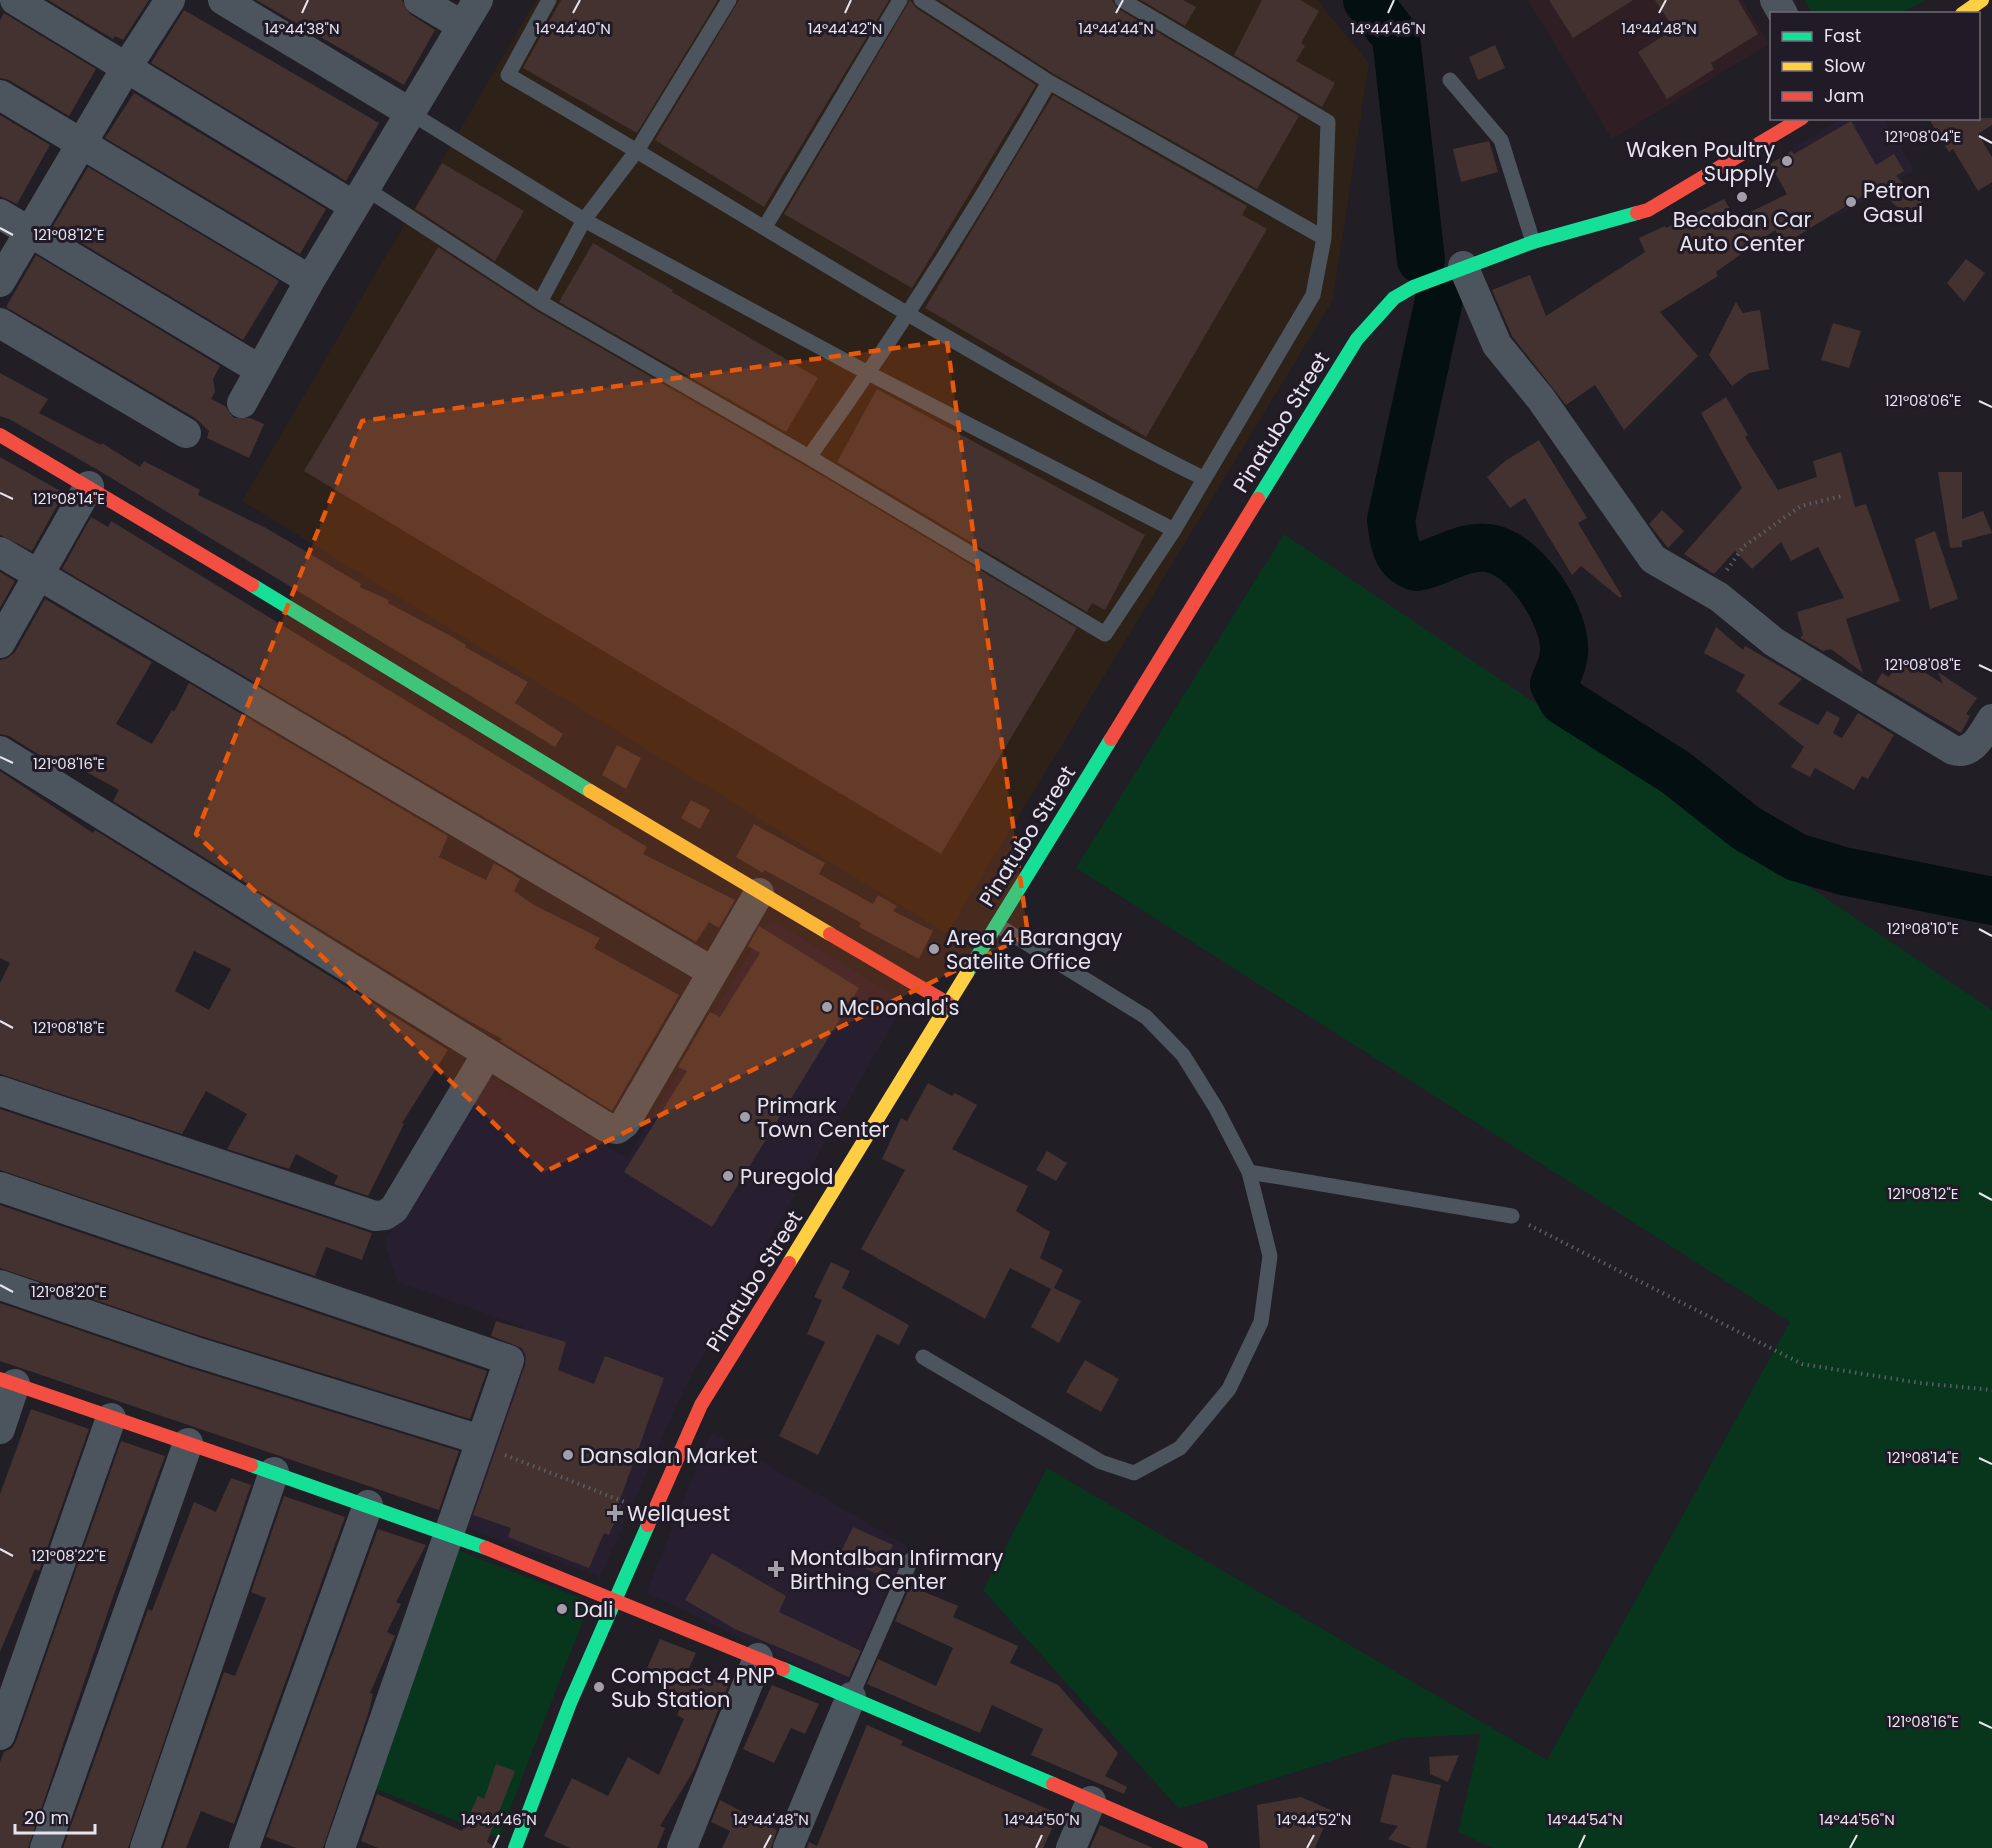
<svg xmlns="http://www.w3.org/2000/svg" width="1992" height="1848" font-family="Poppins,sans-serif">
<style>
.built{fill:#271f30}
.industrial{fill:#2e2118}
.education{fill:#2f1f25}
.green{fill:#07361d}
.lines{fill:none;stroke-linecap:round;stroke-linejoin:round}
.river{stroke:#030f10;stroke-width:48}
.building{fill:#443230;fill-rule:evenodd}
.path{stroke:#595f66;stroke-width:4;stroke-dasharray:1.5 4.5;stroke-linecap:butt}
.lane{stroke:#4c555e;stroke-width:15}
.street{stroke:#4c555e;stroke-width:30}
.fast{stroke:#16e098;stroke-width:14}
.slow{stroke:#ffcf43;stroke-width:14}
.jam{stroke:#f24e42;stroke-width:14}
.marked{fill:#e8590c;fill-opacity:0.2;stroke:#e8590c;stroke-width:4.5;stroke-dasharray:12 8;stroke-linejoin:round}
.ticks{fill:none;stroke:#e8e4ee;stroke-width:2}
.poi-dot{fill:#a29fa8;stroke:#211b28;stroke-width:2}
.labels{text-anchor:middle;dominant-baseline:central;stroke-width:6;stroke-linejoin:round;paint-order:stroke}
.poi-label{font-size:21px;fill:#e8e4ee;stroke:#211b28;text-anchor:start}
.street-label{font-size:21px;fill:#e8e4ee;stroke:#211b28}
.ticks-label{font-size:15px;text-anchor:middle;fill:#e8e4ee;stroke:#211b28;stroke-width:6;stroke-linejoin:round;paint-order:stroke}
</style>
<rect width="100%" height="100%" fill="#211e25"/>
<!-- built -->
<path class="built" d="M 1841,119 L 1884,119 L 1914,170 L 1834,218 L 1792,148 Z
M 770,919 L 905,1002 L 686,1385 L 600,1577 L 459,1525 L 523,1327 L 398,1282 L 384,1242 L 485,1075 L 627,1158 Z
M 711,1432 L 907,1546 L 845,1687 L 646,1593 Z"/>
<!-- industrial -->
<path class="industrial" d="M 536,0 L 1317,0 L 1369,63 L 1333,300 L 947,934 L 242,501 Z"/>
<!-- education -->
<path class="education" d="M 1528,0 L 1742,0 L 1769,44 L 1612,139 Z"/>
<!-- green -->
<path class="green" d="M 1804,0 L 1925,0 L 1902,13 L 1812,13 Z
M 1284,534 L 1992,1010 L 1992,1848 L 1493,1848 L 1458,1832 L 1481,1734 L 1403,1738 L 1179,1809 L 983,1590 L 1047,1468 L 1547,1760 L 1790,1322 L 1076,868 Z
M 458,1550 L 590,1602 L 499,1838 L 371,1787 Z"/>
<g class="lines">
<!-- river -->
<path class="river" d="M 1367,0 L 1396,37 L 1421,260
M 1439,300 L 1391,520 C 1394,540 1394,559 1416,567 C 1440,563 1462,545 1487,548 C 1524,551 1567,617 1564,653 C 1563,664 1558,674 1554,684 L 1563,701 L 1675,772 L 1746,828 L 1796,857 L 1843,871 L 1992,901"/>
</g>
<!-- building -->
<path class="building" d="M 48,0 L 149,0 L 123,40 L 115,36 L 113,39 Z
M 256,0 L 402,0 L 410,14 L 435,30 L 404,85 Z
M 561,0 L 718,0 L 637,133 L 523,68 Z
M 739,0 L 889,0 L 764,207 L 655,140 Z
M 910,0 L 916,8 L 1036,85 L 912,288 L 784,214 Z
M 939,0 L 1112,0 L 1117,8 L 1299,116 L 1257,189 L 1054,74 Z
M 1141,0 L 1183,0 L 1196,7 L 1185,26 Z
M 1262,0 L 1300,0 L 1319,11 L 1301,43 L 1305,46 L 1296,61 L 1335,83 L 1322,107 L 1234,55 Z
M 1549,0 L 1633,0 L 1573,38 Z
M 1655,0 L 1738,0 L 1758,34 L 1711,63 L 1714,69 L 1667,99 L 1638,52 L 1674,29 Z
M 184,10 L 379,123 L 346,181 L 151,63 Z
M 4,13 L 96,69 L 69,116 L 9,80 L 0,78 L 0,20 Z
M 1495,45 L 1505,68 L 1478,80 L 1469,57 Z
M 134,93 L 326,209 L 300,254 L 105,138 Z
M 1053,95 L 1247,206 L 1242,215 L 1267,229 L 1146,437 L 925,308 Z
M 0,115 L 50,145 L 17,204 L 0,196 Z
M 1992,118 L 1992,125 L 1978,134 L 1992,157 L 1992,182 L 1978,191 L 1953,149 L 1949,152 L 1929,119 Z
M 1851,121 L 1876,165 L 1894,154 L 1904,171 L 1896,176 L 1922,202 L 1907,217 L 1877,187 L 1783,245 L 1775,230 L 1716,272 L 1718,276 L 1660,312 L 1698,356 L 1624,430 L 1595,385 L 1566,405 L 1512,336 L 1492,290 L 1530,275 L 1546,316 L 1645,252 L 1639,238 L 1665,226 L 1666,228 L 1724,199 L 1736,219 L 1787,194 L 1770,164 L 1792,151 L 1794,154 Z
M 1489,141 L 1498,172 L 1461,182 L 1453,149 Z
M 442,163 L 524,211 L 495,261 L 415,209 Z
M 88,167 L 279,281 L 243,340 L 53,226 Z
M 593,243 L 673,290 L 672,292 L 818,378 L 786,432 L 559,302 Z
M 438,247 L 535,310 L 828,479 L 1077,628 L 941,854 L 304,471 Z
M 36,255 L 220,366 L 213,379 L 215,392 L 211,399 L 225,406 L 234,418 L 250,418 L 264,424 L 249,458 L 207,438 L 209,431 L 195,418 L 6,307 Z
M 1966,259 L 1985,273 L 1964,302 L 1947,283 Z
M 1736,302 L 1743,313 L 1760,310 L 1769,369 L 1749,373 L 1732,386 L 1709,355 Z
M 1833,323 L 1861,331 L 1849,368 L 1821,360 Z
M 0,373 L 48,399 L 39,413 L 101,445 L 102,443 L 140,467 L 144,461 L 200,490 L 198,495 L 266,528 L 361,584 L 360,587 L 389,600 L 388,603 L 449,635 L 466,645 L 465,647 L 528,682 L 515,703 L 563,734 L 555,747 L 98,470 L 9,419 L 0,416 Z
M 877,389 L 1145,535 L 1105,610 L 1092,603 L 1087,612 L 837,462 Z
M 1726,397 L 1748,435 L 1745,437 L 1778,490 L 1817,477 L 1813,461 L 1841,452 L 1855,507 L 1866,504 L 1900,601 L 1846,619 L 1863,673 L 1831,649 L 1823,651 L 1800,638 L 1803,635 L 1797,612 L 1844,598 L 1818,547 L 1791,561 L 1781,542 L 1752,569 L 1735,551 L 1714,574 L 1684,554 L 1742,488 L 1701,413 Z
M 1539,440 L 1587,518 L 1578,523 L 1622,596 L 1620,598 L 1581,566 L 1572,575 L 1525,498 L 1510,508 L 1487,477 L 1505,461 Z
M 0,457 L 64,493 L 32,551 L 0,535 Z
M 1938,472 L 1962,472 L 1962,519 L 1983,511 L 1992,533 L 1962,541 L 1962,547 L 1950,548 Z
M 1662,510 L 1684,531 L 1668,548 L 1649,524 Z
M 91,517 L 108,527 L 111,521 L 647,847 L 643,854 L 735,900 L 719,928 L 709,922 L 696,942 L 62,569 Z
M 1935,531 L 1958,599 L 1930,609 L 1915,539 Z
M 0,572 L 15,581 L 0,608 Z
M 45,599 L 152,662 L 116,724 L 152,744 L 172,710 L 174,712 L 189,683 L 448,836 L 439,857 L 486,880 L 494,863 L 520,879 L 514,891 L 534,905 L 600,938 L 594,948 L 679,995 L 612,1111 L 500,1041 L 502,1039 L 467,1020 L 113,801 L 119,790 L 58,756 L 54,764 L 9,736 L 0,734 L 0,660 L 8,658 L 15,652 Z
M 1716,627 L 1743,650 L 1745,646 L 1802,679 L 1778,704 L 1818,725 L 1827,711 L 1840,718 L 1833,733 L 1842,738 L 1858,713 L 1894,735 L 1868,779 L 1862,776 L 1854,790 L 1815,768 L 1810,777 L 1791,767 L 1804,747 L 1736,691 L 1745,675 L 1704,653 Z
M 1899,661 L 1907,661 L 1943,684 L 1938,672 L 1977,698 L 1966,714 L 1970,716 L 1961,733 L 1876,683 L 1882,673 L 1889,677 Z
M 617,745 L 641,758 L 626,789 L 602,775 Z
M 0,771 L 93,833 L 95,830 L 448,1050 L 402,1123 L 404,1124 L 368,1196 L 334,1184 L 338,1176 L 296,1154 L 289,1169 L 227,1149 L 247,1114 L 206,1091 L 182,1134 L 0,1074 L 0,983 L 10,963 L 0,958 ZM 194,951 L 231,969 L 209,1010 L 175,991 Z
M 691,800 L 710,810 L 700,829 L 681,818 Z
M 754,824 L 825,863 L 819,874 L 873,904 L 878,895 L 897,906 L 893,911 L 933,931 L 919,959 L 859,927 L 861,923 L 825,903 L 764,870 L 763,873 L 736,857 Z
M 759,926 L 859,988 L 712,1227 L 624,1172 L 687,1071 L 678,1067 L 710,1012 L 720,1017 L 760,953 L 748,946 Z
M 928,1083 L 952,1096 L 955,1093 L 977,1105 L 952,1149 L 1028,1186 L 1016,1211 L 1050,1232 L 1040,1258 L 1063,1270 L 1054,1288 L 1081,1301 L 1059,1343 L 1031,1327 L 1051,1289 L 1010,1268 L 985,1319 L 861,1249 L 905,1170 L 882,1159 L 901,1118 L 907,1121 Z
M 0,1109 L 372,1233 L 362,1260 L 326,1247 L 315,1276 L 0,1170 Z
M 1047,1151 L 1067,1163 L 1056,1181 L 1036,1170 Z
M 0,1205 L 487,1371 L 470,1419 L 198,1335 L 0,1268 Z
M 831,1262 L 850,1271 L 842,1288 L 909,1325 L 899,1345 L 877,1334 L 818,1455 L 779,1436 L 825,1342 L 807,1334 L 822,1300 L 814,1297 Z
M 0,1303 L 187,1367 L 459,1451 L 439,1510 L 0,1361 Z
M 496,1321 L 566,1342 L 558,1370 L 594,1384 L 605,1356 L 664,1378 L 618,1505 L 621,1506 L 609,1535 L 604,1533 L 589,1568 L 508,1537 L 511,1528 L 473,1515 L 525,1365 L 526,1356 L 522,1348 L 491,1336 Z
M 1085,1360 L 1119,1379 L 1101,1412 L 1066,1392 Z
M 31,1409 L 89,1429 L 39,1571 L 35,1569 L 0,1652 L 0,1494 Z
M 121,1441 L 165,1456 L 114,1594 L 28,1848 L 0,1848 L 0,1762 L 4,1752 L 12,1748 L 16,1741 Z
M 231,1478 L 251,1485 L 128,1848 L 63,1848 L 148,1609 L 152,1611 L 194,1502 L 216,1512 Z
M 284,1496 L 345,1517 L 234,1824 L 201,1811 L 186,1848 L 163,1848 L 224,1672 L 235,1676 L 266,1598 L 251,1592 Z
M 853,1527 L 893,1545 L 879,1575 L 839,1556 Z
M 378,1529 L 426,1545 L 396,1602 L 401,1604 L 387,1632 L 395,1636 L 370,1693 L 373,1694 L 369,1711 L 323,1848 L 296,1848 L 266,1837 Z
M 712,1553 L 786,1596 L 779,1612 L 861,1651 L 849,1677 L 735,1629 L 685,1600 Z
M 910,1586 L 958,1606 L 953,1617 L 1018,1646 L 1010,1663 L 1058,1685 L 1118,1753 L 1105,1776 L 1127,1787 L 1124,1794 L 1031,1755 L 1043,1729 L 992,1705 L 980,1733 L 867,1684 L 878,1659 L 936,1686 L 953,1648 L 895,1621 Z
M 660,1639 L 696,1653 L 689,1668 L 728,1686 L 694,1770 L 660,1826 L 665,1828 L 657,1848 L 570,1848 L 544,1836 L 572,1778 L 608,1796 L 628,1757 L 659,1775 L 684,1719 L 677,1715 L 685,1697 L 643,1677 Z
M 772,1685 L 819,1704 L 805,1734 L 791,1728 L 774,1763 L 743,1749 Z
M 867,1725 L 903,1741 L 901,1745 L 1059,1814 L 1043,1848 L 807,1848 L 809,1842 L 817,1846 Z
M 1459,1755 L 1448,1782 L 1430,1774 L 1429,1757 Z
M 496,1764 L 515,1771 L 487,1842 L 497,1848 L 378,1848 L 361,1841 L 377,1794 L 462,1831 L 478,1796 L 484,1799 Z
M 1392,1774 L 1441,1785 L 1426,1848 L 1412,1848 L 1388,1839 L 1398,1826 L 1380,1822 Z
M 1301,1797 L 1331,1810 L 1315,1848 L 1260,1848 L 1257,1805 Z
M 720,1800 L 777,1830 L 771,1848 L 722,1848 L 730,1831 L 711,1822 Z
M 1100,1825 L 1153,1848 L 1090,1848 Z"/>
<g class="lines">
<!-- path -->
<path class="path" d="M 1727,570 L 1744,546 L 1801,506 L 1842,496
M 1529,1225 L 1802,1364 L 1920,1383 L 1992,1390
M 505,1455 L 627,1503"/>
<!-- lane -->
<path class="lane" d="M 549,0 L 508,75 C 673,170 834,273 999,367 C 1067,406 1133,444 1203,478
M 921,0 L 1049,82 L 1324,238
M 1450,80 L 1501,140 L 1533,242
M 409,112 L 584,220 L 868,373 L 1174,530
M 365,188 L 540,302 L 809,457 L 1105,634 L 1174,530 L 1313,295 L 1324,238 L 1328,122 L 1122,0
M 765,227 L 900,0
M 540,302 L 584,220 L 638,149 L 729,0
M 809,457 C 896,336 975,212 1049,82
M 997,925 L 1146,1017 L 1183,1055 L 1216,1108 L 1249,1172 L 1512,1216
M 923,1357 L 1101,1462 L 1134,1473 L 1180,1448 L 1229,1389 L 1261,1322 L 1270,1256 L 1249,1172
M 851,1697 L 911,1560"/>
<!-- street -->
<path class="street" d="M 15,0 L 354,206
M 223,0 L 409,112
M 419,0 L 461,25
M 1775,0 L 1783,14
M 0,95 L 310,280
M 0,214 L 260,370
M 1463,266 L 1497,345 L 1541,399 L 1653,559 L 1719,597 L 1774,642 L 1953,750 C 1973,756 1982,734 1992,719
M 0,282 L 126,68 L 170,0
M 0,323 L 186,433
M 242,403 L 310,280 L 478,0
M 0,552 L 711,971
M 0,643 L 89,486
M 0,751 L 606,1127 L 617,1129 L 625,1123 L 759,893
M 0,1091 L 375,1216 L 385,1215 L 394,1209 L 487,1054
M 0,1187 L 509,1360 L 340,1848
M 0,1285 L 193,1351 L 481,1440
M 0,1429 L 15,1384
M 0,1735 L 111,1418
M 45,1848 L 188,1443
M 145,1848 L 274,1472
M 244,1848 L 368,1505
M 682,1848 L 758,1658
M 788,1848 L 851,1697
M 1071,1848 L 1091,1801"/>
<!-- fast -->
<path class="fast" d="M 1258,499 L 1357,339 L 1394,298 L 1413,287 L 1533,242 L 1637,213
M 252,585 L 590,791
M 967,973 L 1111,739
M 251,1465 L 486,1548
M 783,1669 L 1053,1784
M 515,1848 L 570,1703 L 648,1525"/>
<!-- slow -->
<path class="slow" d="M 1962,14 L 1982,0
M 590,791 L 830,934
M 789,1263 L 967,973"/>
<!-- jam -->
<path class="jam" d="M 1637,213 L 1648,210 L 1802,118
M 0,435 L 252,585
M 1111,739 L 1258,499
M 830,934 L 949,1004
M 0,1379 L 251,1465
M 648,1525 L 701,1405 L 789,1263
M 486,1548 L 783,1669
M 1053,1784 L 1201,1848"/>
</g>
<!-- marked area -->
<path class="marked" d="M 947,341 L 1028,935 L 544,1172 L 196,834 L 362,421 Z"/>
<!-- ticks -->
<path class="ticks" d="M 302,13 L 308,0M 573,13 L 580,0M 845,13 L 851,0M 1116,13 L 1123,0M 1388,13 L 1394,0M 1659,13 L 1666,0M 1979,136 L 1992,143M 0,228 L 13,235M 1979,401 L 1992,407M 0,493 L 13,499M 1979,665 L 1992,671M 0,757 L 13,763M 1979,929 L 1992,936M 0,1021 L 13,1028M 1979,1193 L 1992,1200M 0,1285 L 13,1292M 1979,1458 L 1992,1464M 0,1549 L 13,1556M 1979,1722 L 1992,1728M 493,1848 L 499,1835M 764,1848 L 771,1835M 1036,1848 L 1042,1835M 1307,1848 L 1314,1835M 1579,1848 L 1585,1835M 1850,1848 L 1857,1835"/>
<!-- markers -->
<g class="poi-dot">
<circle cx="1787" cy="161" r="6"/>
<circle cx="1742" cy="197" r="6"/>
<circle cx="1851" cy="202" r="6"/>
<circle cx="934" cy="949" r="6"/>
<circle cx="827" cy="1007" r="6"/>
<circle cx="745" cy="1117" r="6"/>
<circle cx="728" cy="1176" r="6"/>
<circle cx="568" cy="1455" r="6"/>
<path d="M612 1504h6v6h6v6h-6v6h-6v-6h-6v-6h6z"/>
<path d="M773 1560h6v6h6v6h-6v6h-6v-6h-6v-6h6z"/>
<circle cx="562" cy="1609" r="6"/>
<circle cx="599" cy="1687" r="6"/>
</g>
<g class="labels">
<!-- poi labels -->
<g class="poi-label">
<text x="1775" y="149" text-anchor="end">Waken Poultry<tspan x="1775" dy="24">Supply</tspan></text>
<text x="1863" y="190">Petron<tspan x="1863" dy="24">Gasul</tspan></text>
<text x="1742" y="219" text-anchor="middle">Becaban Car<tspan x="1742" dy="24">Auto Center</tspan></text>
<text x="946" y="937">Area 4 Barangay<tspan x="946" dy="24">Satelite Office</tspan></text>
<text x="839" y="1007">McDonald's</text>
<text x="757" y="1105">Primark<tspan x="757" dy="24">Town Center</tspan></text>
<text x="740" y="1176">Puregold</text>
<text x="580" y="1455">Dansalan Market</text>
<text x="627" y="1513">Wellquest</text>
<text x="790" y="1557">Montalban Infirmary<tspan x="790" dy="24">Birthing Center</tspan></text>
<text x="574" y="1609">Dali</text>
<text x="611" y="1675">Compact 4 PNP<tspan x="611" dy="24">Sub Station</tspan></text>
</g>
<!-- street labels -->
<g class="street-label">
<text transform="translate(1281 422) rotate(-58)">Pinatubo Street</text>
<text transform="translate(1027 836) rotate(-58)">Pinatubo Street</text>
<text transform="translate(754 1281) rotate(-58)">Pinatubo Street</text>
</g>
</g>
<g class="ticks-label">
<text x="302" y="34">14°44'38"N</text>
<text x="573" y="34">14°44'40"N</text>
<text x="845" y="34">14°44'42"N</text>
<text x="1116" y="34">14°44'44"N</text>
<text x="1388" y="34">14°44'46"N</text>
<text x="1659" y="34">14°44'48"N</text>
<text x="1923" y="142">121°08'04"E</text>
<text x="69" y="240">121°08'12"E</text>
<text x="1923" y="406">121°08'06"E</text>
<text x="69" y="504">121°08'14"E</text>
<text x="1923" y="670">121°08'08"E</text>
<text x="69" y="769">121°08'16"E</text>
<text x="1923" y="934">121°08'10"E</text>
<text x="69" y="1033">121°08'18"E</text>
<text x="1923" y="1199">121°08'12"E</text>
<text x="69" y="1297">121°08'20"E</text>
<text x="1923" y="1463">121°08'14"E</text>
<text x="69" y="1561">121°08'22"E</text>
<text x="1923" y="1727">121°08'16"E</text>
<text x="499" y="1825">14°44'46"N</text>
<text x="771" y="1825">14°44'48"N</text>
<text x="1042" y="1825">14°44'50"N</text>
<text x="1314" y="1825">14°44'52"N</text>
<text x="1585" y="1825">14°44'54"N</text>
<text x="1857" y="1825">14°44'56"N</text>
</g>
<!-- legend -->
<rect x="1770" y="12" width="210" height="108" fill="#211b28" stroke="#716b77" stroke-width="1.5"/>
<rect x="1782" y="32" width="30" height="9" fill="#16e098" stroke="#716b77" stroke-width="1.5"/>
<text x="1824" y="42" font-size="18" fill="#e8e4ee">Fast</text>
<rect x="1782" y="62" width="30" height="9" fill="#ffcf43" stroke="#716b77" stroke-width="1.5"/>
<text x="1824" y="72" font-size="18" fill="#e8e4ee">Slow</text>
<rect x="1782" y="92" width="30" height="9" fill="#f24e42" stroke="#716b77" stroke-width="1.5"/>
<text x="1824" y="102" font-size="18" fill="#e8e4ee">Jam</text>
<!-- scale -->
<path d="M15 1824v9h80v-9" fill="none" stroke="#e8e4ee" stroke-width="3"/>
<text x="24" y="1824" font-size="18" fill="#e8e4ee" stroke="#211b28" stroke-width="4.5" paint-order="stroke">20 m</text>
</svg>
